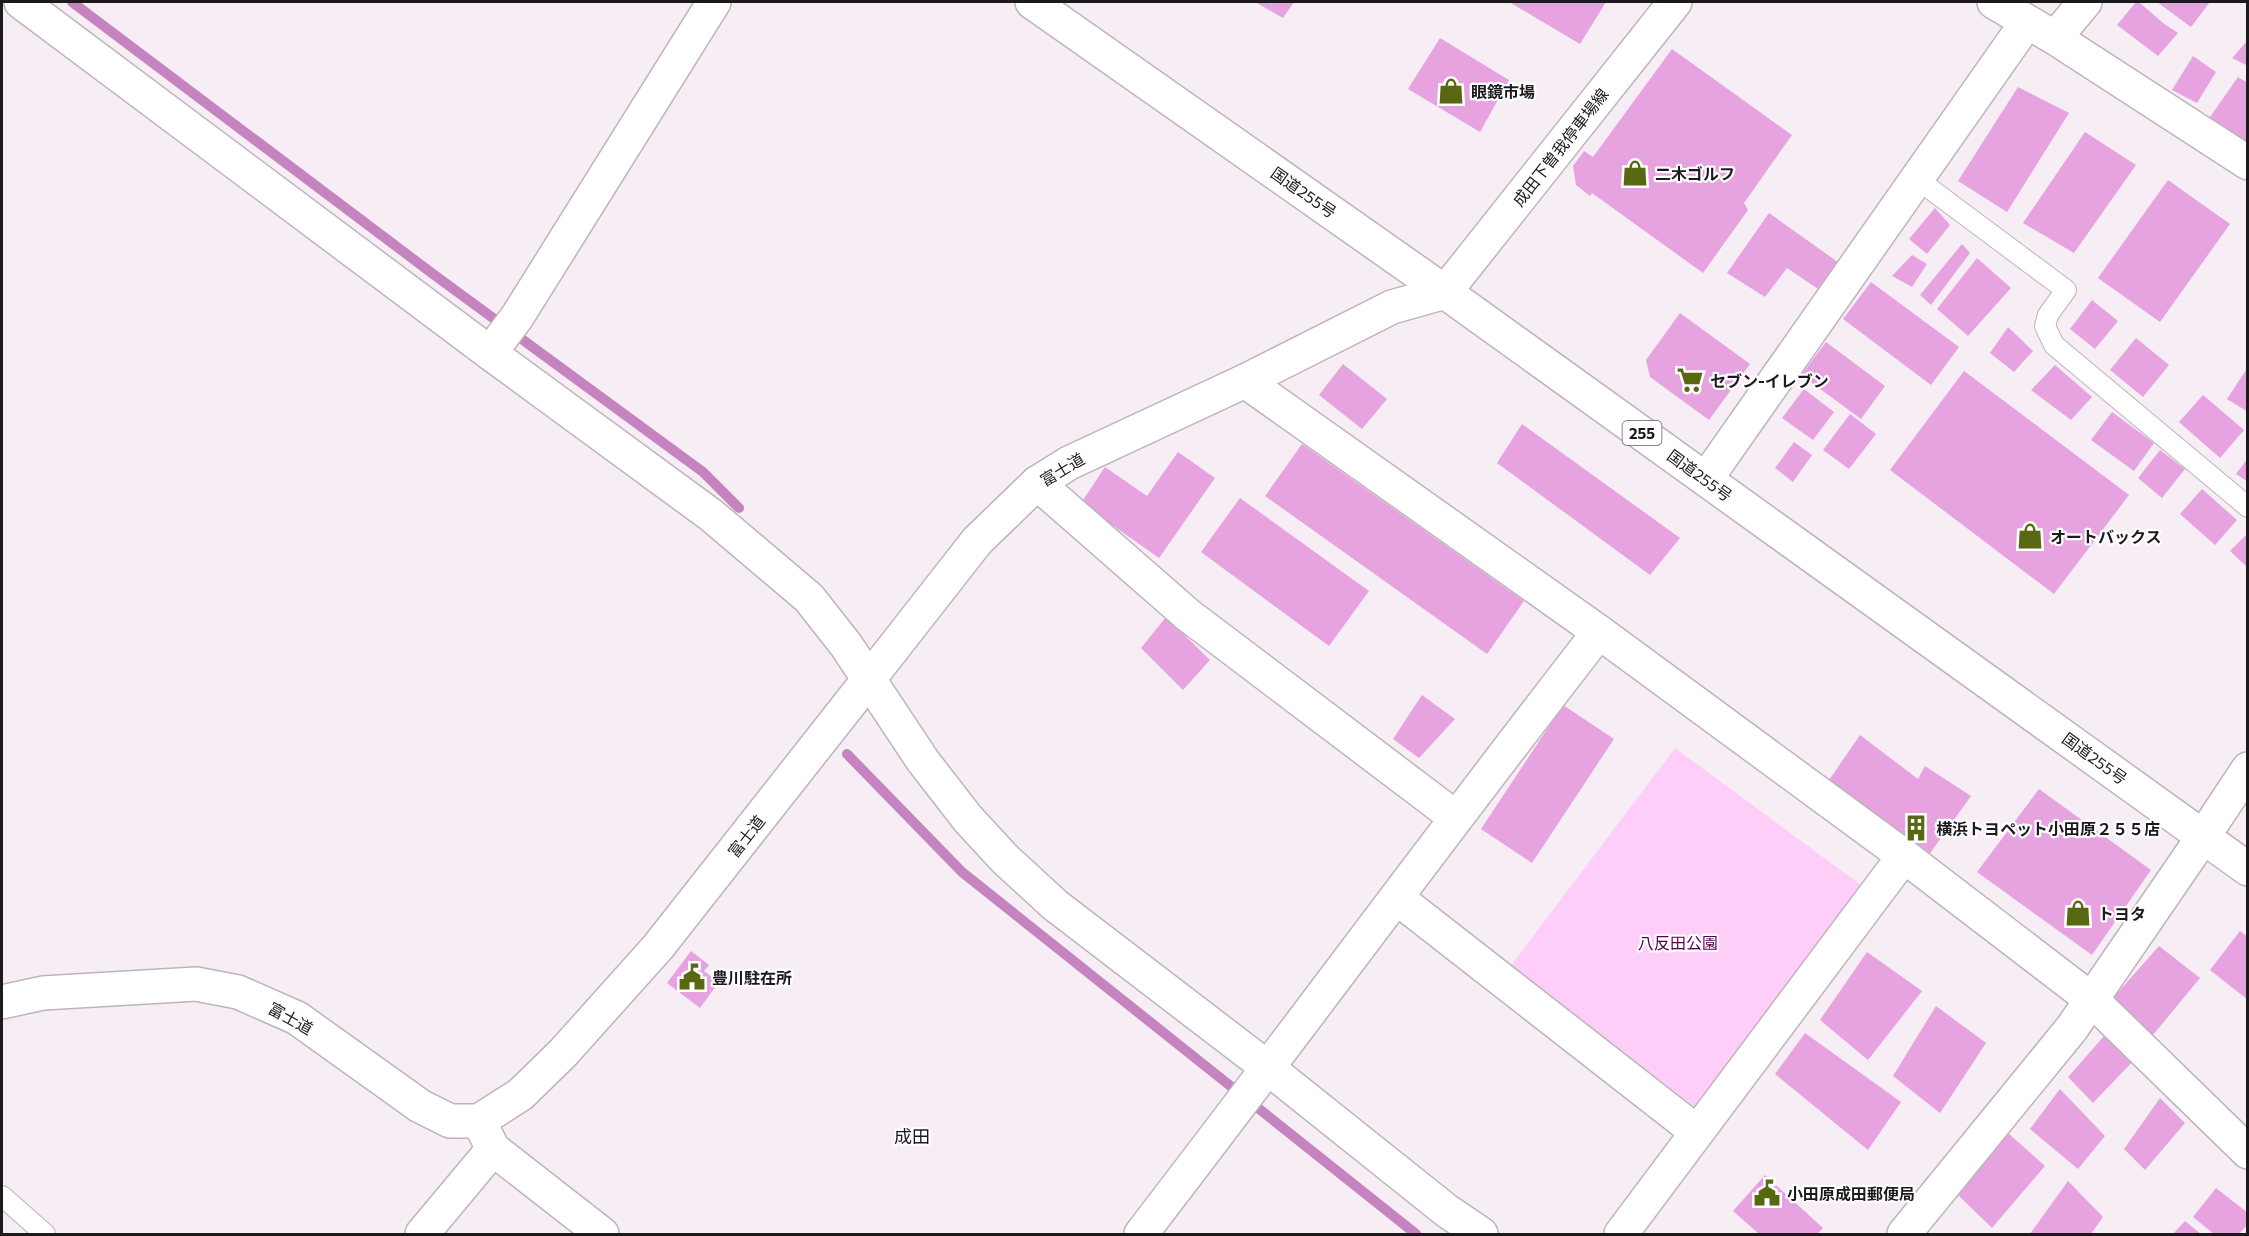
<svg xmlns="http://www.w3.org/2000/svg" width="2249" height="1236" font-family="Commissioner,'Noto Sans JP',sans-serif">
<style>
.green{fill:#fecef8}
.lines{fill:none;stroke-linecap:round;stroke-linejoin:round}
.stream{stroke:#c584bf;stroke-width:10}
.building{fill:#e6a3df}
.service-casing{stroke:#bdb4bb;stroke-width:22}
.minor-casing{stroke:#bdb4bb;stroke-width:36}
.tertiary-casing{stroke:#bdb4bb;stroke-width:36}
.secondary-casing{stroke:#bdb4bb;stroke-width:36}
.trunk-casing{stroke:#bdb4bb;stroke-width:36}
.service{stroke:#fff;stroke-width:20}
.minor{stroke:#fff;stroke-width:33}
.tertiary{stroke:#fff;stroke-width:33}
.secondary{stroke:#fff;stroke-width:33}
.trunk{stroke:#fff;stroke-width:33}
.labels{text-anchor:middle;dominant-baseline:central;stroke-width:4.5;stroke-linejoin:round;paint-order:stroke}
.shield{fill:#fffdff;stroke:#615e61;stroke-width:1.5}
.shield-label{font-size:15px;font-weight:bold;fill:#1d1a1d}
.poi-label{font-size:16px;font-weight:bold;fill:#1d1a1d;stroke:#fffdff;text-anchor:start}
.street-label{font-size:16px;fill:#1d1a1d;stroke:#fffdff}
.park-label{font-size:16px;fill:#530050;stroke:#fffdff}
.neighbourhood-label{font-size:18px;fill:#1d1a1d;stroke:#fffdff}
</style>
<rect width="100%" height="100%" fill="#f6edf5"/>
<!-- green -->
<path class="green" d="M 1675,748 L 1865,888 L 1702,1112 L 1510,967 Z"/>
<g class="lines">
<!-- stream -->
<path class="stream" d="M 72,2 L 433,274 L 703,472 L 739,508
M 847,754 L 962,872 L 1416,1234"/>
</g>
<!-- building -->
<path class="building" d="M 1255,2 L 1294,2 L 1283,18 Z
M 1509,2 L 1606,2 L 1580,44 Z
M 2136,2 L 2139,2 L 2163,23 L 2178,33 L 2158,56 L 2117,25 Z
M 2157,2 L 2210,2 L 2191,27 Z
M 1440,38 L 1509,80 L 1480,132 L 1408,89 Z
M 2248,40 L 2248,66 L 2232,58 Z
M 1672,49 L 1792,135 L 1744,203 L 1748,210 L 1703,273 L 1592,193 L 1590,196 L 1576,185 L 1573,166 L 1584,151 L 1593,157 Z
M 2193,56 L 2216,72 L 2197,103 L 2172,90 Z
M 2238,77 L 2248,83 L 2246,146 L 2210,117 Z
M 2018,87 L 2069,113 L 2007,212 L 1958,181 Z
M 2085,132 L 2136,165 L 2074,253 L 2023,223 Z
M 2168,180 L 2230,224 L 2160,322 L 2098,278 Z
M 1935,208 L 1950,225 L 1927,254 L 1909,239 Z
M 1769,213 L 1842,265 L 1821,291 L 1787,268 L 1765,297 L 1727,273 Z
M 1962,244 L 1970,253 L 1931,305 L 1920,295 Z
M 1912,255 L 1927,264 L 1912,287 L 1892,276 Z
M 1977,258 L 2011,288 L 1968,336 L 1937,309 Z
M 1871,282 L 1959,347 L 1931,385 L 1843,319 Z
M 2092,300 L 2118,321 L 2095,349 L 2070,329 Z
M 1680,313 L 1750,364 L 1709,420 L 1650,377 L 1646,360 Z
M 2008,327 L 2033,351 L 2014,372 L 1990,353 Z
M 2136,338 L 2169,365 L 2143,397 L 2110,370 Z
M 1826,342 L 1885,386 L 1861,419 L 1801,375 Z
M 1343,364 L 1387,399 L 1362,429 L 1319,395 Z
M 2055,365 L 2092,397 L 2071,420 L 2031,390 Z
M 2248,367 L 2248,412 L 2227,399 Z
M 1964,371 L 2129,495 L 2054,594 L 1890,470 Z
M 1804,389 L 1834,412 L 1813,440 L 1782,418 Z
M 2203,395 L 2244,430 L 2220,458 L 2179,422 Z
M 2112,412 L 2154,443 L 2134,471 L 2091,440 Z
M 1850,414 L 1876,434 L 1849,469 L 1823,450 Z
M 1522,424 L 1680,538 L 1650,575 L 1497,463 Z
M 1794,442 L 1812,455 L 1793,482 L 1775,468 Z
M 1302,444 L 1524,601 L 1487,654 L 1265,496 Z
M 2160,450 L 2185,469 L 2162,498 L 2138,478 Z
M 1178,452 L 1215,478 L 1159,558 L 1081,503 L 1105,467 L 1147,496 Z
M 2248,458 L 2248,482 L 2236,474 Z
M 2202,489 L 2237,520 L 2215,545 L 2180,514 Z
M 1240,498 L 1369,591 L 1329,646 L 1201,552 Z
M 2248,533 L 2248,568 L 2230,551 Z
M 1166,617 L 1210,660 L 1183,690 L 1141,648 Z
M 1422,695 L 1455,719 L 1419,758 L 1393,739 Z
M 1563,705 L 1614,739 L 1532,863 L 1481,829 Z
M 1860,735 L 1918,779 L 1925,766 L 1971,796 L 1926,859 L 1825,786 Z
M 2039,789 L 2151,870 L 2092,955 L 1977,872 Z
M 2240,931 L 2248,937 L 2248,1000 L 2210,970 Z
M 2159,946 L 2200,978 L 2153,1035 L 2113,998 Z
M 691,951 L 709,965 L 704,971 L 719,982 L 700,1008 L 667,983 Z
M 1867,952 L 1922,991 L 1868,1060 L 1820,1020 Z
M 1936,1006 L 1986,1043 L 1940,1113 L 1893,1076 Z
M 1805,1033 L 1901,1102 L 1868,1150 L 1775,1074 Z
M 2104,1036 L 2137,1057 L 2093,1103 L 2068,1077 Z
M 2060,1089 L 2105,1136 L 2078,1169 L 2030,1129 Z
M 2160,1098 L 2185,1123 L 2145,1170 L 2124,1149 Z
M 2007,1132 L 2045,1166 L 1992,1228 L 1957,1194 Z
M 1765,1175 L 1823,1228 L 1817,1234 L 1759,1234 L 1733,1211 Z
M 2068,1181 L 2103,1217 L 2091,1234 L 2030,1234 Z
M 2216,1188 L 2248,1213 L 2248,1224 L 2239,1234 L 2214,1234 L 2193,1217 Z
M 2185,1221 L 2201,1234 L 2173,1234 Z"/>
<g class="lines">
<!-- service casing -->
<g class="service-casing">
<path id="service" d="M 1917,179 L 2066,290 L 2048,315 L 2045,326 L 2054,345 L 2248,507
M 2,1196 L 45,1234"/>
</g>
<!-- minor casing -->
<g class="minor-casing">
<path id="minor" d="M 1994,2 L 2055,38 L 2248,163
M 2055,38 L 2085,2
M 490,353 L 517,317 L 714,2
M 1245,381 L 1599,632 L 1904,856 L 2092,1000 L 2248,1152
M 1706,479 L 2027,22
M 1037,483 L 1188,615 L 1455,817
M 1397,898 L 1697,1132
M 2,1002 L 43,993 L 196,984 L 238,992 L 297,1018 L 420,1106 L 450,1121 L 479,1121 L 521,1094 L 563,1053 L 658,947 L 869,679
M 479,1121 L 493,1149 L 602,1234
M 422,1234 L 493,1149
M 1141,1234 C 1295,1034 1444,831 1599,632
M 1621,1234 L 1904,856
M 1904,1234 L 2072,1028 L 2203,837 L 2248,769"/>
</g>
<!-- tertiary casing -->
<g class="tertiary-casing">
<path id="tertiary" d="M 21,2 L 490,353 L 711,515 L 809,598 L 846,645 L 923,761 L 968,819 L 1005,859 L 1055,905 L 1268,1068 L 1447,1211 L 1481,1234
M 869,679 L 977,541 L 1037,483 L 1069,463 L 1245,381 L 1392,307 L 1445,292"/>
</g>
<!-- secondary casing -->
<g class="secondary-casing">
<path id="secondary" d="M 1445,292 L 1675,2"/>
</g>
<!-- trunk casing -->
<g class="trunk-casing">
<path id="trunk" d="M 1032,2 L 1445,292 L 2248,869"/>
</g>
<!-- service -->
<use href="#service" class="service"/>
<!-- minor -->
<use href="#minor" class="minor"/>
<!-- tertiary -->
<use href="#tertiary" class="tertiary"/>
<!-- secondary -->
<use href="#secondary" class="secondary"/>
<!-- trunk -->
<use href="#trunk" class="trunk"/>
</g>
<!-- icons -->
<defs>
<g id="shop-bare" transform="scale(2.07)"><path d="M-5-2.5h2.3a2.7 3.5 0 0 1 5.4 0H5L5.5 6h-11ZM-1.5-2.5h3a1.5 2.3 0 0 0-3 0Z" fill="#586811" stroke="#fffdff" stroke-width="2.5" paint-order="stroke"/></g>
<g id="supermarket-bare" transform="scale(2.07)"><path d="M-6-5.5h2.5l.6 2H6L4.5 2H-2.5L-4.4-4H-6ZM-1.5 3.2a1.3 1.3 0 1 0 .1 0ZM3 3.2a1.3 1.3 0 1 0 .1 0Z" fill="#586811" stroke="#fffdff" stroke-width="2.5" paint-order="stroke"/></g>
<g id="building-bare" transform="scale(2.07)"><path d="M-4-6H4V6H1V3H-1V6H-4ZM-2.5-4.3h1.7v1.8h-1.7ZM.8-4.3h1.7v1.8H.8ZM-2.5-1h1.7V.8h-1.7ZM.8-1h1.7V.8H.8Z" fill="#586811" stroke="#fffdff" stroke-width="2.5" paint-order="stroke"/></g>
<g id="civic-bare" transform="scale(2.07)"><path d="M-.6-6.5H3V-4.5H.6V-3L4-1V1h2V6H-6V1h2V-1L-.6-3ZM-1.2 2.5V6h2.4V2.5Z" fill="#586811" stroke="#fffdff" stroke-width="2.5" paint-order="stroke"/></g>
</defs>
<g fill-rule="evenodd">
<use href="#shop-bare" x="1451" y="91"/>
<use href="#shop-bare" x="1635" y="173"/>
<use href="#supermarket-bare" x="1690" y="380"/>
<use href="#shop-bare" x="2030" y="536"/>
<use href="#building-bare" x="1916" y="828"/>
<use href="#shop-bare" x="2078" y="913"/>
<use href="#civic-bare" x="692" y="977"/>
<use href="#civic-bare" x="1767" y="1193"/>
</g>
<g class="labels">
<!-- shield labels -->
<rect class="shield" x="1622.5" y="421" width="39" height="24" rx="4.5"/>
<g class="shield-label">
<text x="1642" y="433">255</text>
</g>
<!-- poi labels -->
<g class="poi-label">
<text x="1471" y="91">眼鏡市場</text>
<text x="1655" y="173">二木ゴルフ</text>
<text x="1710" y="380">セブン-イレブン</text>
<text x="2050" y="536">オートバックス</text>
<text x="1936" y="828">横浜トヨペット小田原２５５店</text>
<text x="2098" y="913">トヨタ</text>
<text x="712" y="977">豊川駐在所</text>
<text x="1787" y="1193">小田原成田郵便局</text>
</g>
<!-- street labels -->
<g class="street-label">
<text transform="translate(1560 147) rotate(-52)">成田下曽我停車場線</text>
<text transform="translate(1304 192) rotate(35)">国道255号</text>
<text transform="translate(1062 469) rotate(-31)">富士道</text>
<text transform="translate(1700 475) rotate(36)">国道255号</text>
<text transform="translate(2095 758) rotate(36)">国道255号</text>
<text transform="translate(746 836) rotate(-52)">富士道</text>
<text transform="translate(291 1018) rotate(29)">富士道</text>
</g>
<!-- park labels -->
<g class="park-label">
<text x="1678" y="942">八反田公園</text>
</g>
<!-- neighbourhood labels -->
<g class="neighbourhood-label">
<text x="912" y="1136">成田</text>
</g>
</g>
<!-- border -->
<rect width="2249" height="1236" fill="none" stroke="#1d1a1d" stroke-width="6"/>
</svg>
